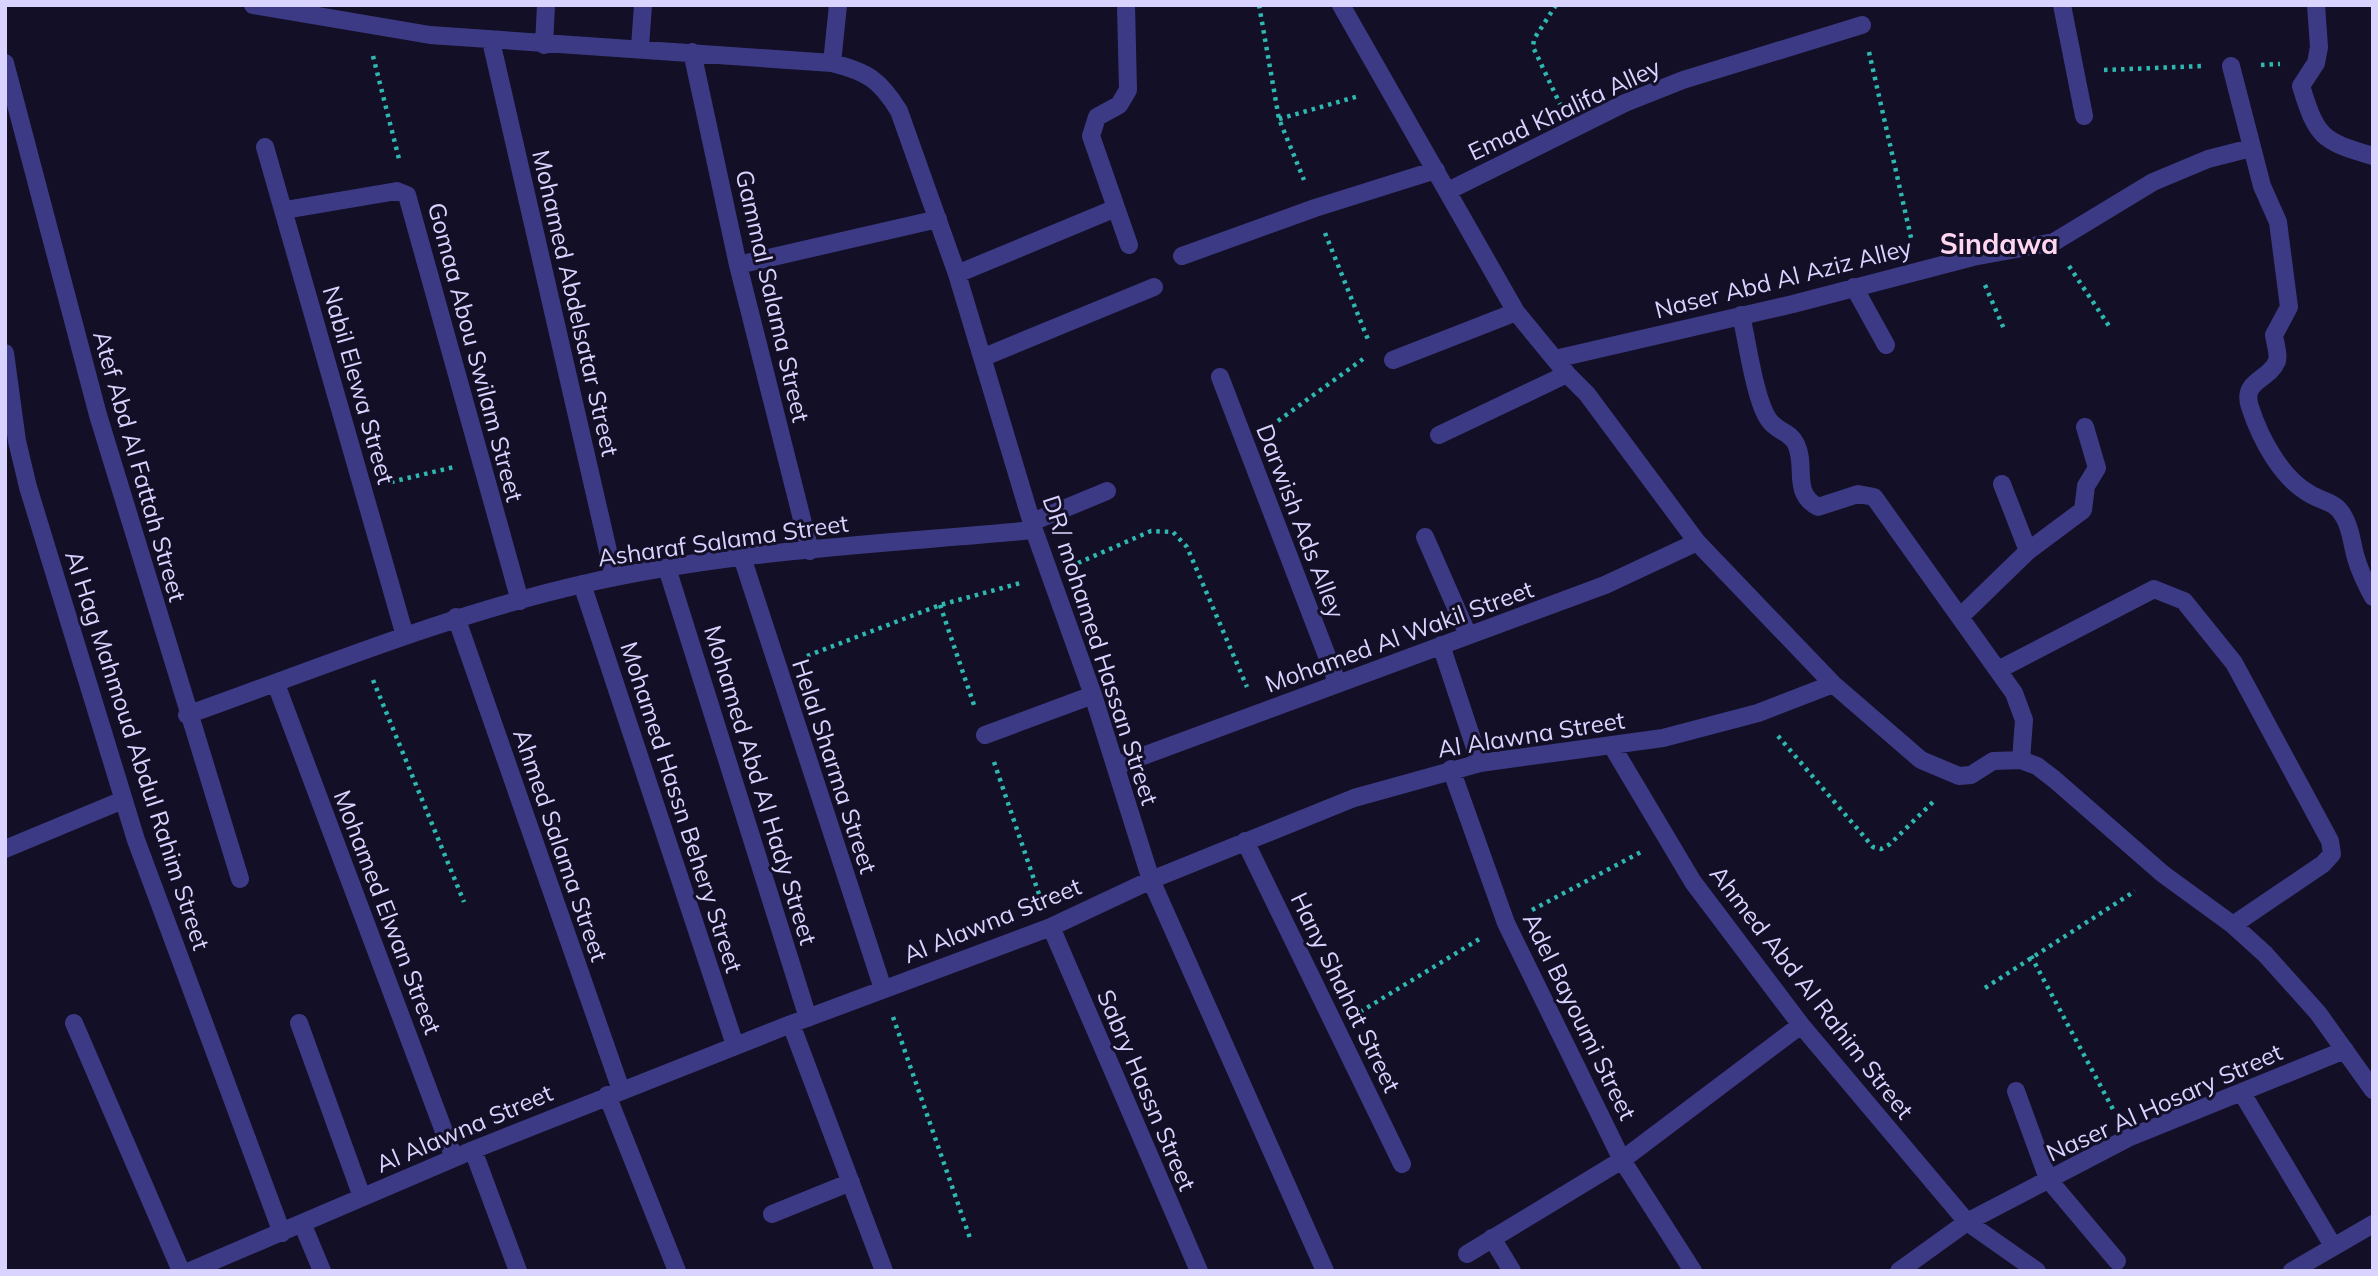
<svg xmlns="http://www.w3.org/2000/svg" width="2378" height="1276" font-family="Mulish,sans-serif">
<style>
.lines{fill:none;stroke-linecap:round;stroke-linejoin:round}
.path{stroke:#2fb8b0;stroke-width:4.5;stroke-dasharray:3.5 5;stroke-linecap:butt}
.street{stroke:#3d3a85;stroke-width:18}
.labels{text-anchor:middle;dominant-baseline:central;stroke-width:6;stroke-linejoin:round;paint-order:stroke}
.street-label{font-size:24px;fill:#d9d4ff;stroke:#130f26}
.quarter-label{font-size:28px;font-weight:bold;fill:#ffd6f0;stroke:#130f26}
</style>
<rect width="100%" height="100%" fill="#130f26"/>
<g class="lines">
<!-- path -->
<path class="path" d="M 1259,5 L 1279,119 L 1304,180
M 1556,5 L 1534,39 L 1533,47 L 1560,104
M 1869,52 L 1912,242
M 373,56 L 400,163
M 2261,65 L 2280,64
M 2104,70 L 2203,66
M 1279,119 L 1359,96
M 1325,233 L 1369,342
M 2069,266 L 2111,329
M 1985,285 L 2004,329
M 1271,426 L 1363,359
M 391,482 L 454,467
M 1078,563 L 1151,531 L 1173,532 L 1187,547 L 1247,687
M 940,605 L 975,708
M 807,656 L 940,605 L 1024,582
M 373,680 L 464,902
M 1778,736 L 1873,847 L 1881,849 L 1890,844 L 1936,799
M 994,762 L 1041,900
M 1532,910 L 1641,852
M 2031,956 L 2115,1113
M 1985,988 L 2135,891
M 1360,1012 L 1481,938
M 893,1017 L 971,1241"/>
<!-- street -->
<path class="street" d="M 253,5 L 430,35 L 832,63 C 868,72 880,80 899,111 L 957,274 L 1034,530 L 1093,695 L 1151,880 L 1325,1271
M 1126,5 L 1128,90 L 1119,105 L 1097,117 L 1091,136 L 1129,245
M 1341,5 L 1516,312 L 1567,374 L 1587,394 L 1697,542 L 1833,684 L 1921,760 L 1959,776 L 1971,775 L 1993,761 L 2021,760 L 2037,766 L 2054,779 L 2163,874 L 2233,925 L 2265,954 L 2318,1013 L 2373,1090
M 2062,5 L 2084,116
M 2316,5 L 2319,47 L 2316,63 L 2301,86 C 2317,138 2322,141 2373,156
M 491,41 L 614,577
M 544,45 L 546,5
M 640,47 L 643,5
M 692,52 L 738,265 L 810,551
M 5,63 L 98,415 L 240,879
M 832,63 L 838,5
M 2231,66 L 2262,186 L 2278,222 L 2289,307 L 2274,335 C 2275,343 2279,354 2277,361 C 2269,381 2241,380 2250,407 C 2260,438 2281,478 2310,494 C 2323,502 2336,501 2344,517 C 2351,528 2352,545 2356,558 C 2360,572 2366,584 2373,597
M 265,147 L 405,636
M 1448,191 L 1625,103 L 1683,80 L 1862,25
M 285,210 L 397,191 L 407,195 L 520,601
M 1182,256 L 1315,208 L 1436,170
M 738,265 L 938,219
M 957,274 L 1116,208
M 1854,287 L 1886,345
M 1741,315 C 1747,340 1755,401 1769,420 C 1777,432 1790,431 1796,444 C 1807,467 1791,492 1818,507 L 1858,494 L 1874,497 L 2014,693 L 2024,720 L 2021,760
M 5,353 L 17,441 L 28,487 L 136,840 L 282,1233
M 984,357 L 1154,287
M 1555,359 L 1793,304 L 1973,257 L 2054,242 L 2153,182 L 2208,159 L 2251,148
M 1393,360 L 1516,312
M 1220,377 L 1337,682
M 1439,435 L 1567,374
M 2002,484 L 2028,551
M 1032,522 L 1107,491
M 1425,537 L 1468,635
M 742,557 L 883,989
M 667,568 L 808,1018
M 582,584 L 735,1045
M 456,617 L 621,1090
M 1960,617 L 2028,551 L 2083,510 L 2086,486 L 2097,468 L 2085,427
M 1441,645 L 1480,763
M 1998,670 L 2154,589 L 2184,601 L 2234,663 L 2330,841 L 2332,854 L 2323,864 L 2233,925
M 276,684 L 454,1158
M 187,715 C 319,668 447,615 583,584 C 730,550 884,544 1034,530
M 985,735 L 1093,695
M 1612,746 L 1693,882 L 1801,1025 L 1967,1222 L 2037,1271
M 1116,766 L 1605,585 L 1697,542
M 1451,769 L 1506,923 L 1622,1160 L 1693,1271
M 1245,841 L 1402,1164
M 5,849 L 123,800
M 1051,927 L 1199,1271
M 74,1023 L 181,1271
M 299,1023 L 362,1197
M 791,1024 L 884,1271
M 2016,1091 L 2048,1179 L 2117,1261
M 2242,1093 L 2333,1246
M 607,1095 L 677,1271
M 473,1150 L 518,1271
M 772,1214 L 851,1182
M 302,1223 L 322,1271
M 1492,1238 L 1512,1271
M 1467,1254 L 1622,1160 L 1801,1025
M 190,1271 L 473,1150 L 791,1024 L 1051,927 L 1151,880 L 1354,798 L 1480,763 L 1663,738 L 1758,713 L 1833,684
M 1899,1271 L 1967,1222 L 2128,1138 L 2345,1050
M 2292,1271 L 2373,1224"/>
</g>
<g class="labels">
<!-- street labels -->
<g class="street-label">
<text transform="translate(1564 109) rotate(-25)">Emad Khalifa Alley</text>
<text transform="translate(1783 278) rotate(-14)">Naser Abd Al Aziz Alley</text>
<text transform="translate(773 296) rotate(77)">Gammal Salama Street</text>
<text transform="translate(576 303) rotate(77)">Mohamed Abdelsatar Street</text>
<text transform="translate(476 352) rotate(75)">Gomaa Abou Swilam Street</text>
<text transform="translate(359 385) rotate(74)">Nabil Elewa Street</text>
<text transform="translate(140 466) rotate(74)">Atef Abd Al Fattah Street</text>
<text transform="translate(1301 521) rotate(69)">Darwish Ads Alley</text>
<text transform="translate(723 540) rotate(-8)">Asharaf Salama Street</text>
<text transform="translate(1399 636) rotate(-20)">Mohamed Al Wakil Street</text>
<text transform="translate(1101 650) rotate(72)">DR/ mohamed Hassan Street</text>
<text transform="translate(1531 734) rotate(-9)">Al Alawna Street</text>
<text transform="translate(138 750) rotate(72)">Al Hag Mahmoud Abdul Rahim Street</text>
<text transform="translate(835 766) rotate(72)">Helal Sharma Street</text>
<text transform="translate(761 785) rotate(73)">Mohamed Abd Al Hady Street</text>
<text transform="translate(682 807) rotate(72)">Mohamed Hassn Behery Street</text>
<text transform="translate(561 845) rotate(71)">Ahmed Salama Street</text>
<text transform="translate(388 912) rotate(69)">Mohamed Elwan Street</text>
<text transform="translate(992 920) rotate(-22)">Al Alawna Street</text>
<text transform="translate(1346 992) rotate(64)">Hany Shahat Street</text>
<text transform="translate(1812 992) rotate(52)">Ahmed Abd Al Rahim Street</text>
<text transform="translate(1580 1016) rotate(64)">Adel Bayoumi Street</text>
<text transform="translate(1147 1090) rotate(67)">Sabry Hassn Street</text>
<text transform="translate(2164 1102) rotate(-24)">Naser Al Hosary Street</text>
<text transform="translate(464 1128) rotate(-23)">Al Alawna Street</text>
</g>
<!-- quarter labels -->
<g class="quarter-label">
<text x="1999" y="243">Sindawa</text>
</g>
</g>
<!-- border -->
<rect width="2378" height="1276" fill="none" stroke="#d9d4ff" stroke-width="14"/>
</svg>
